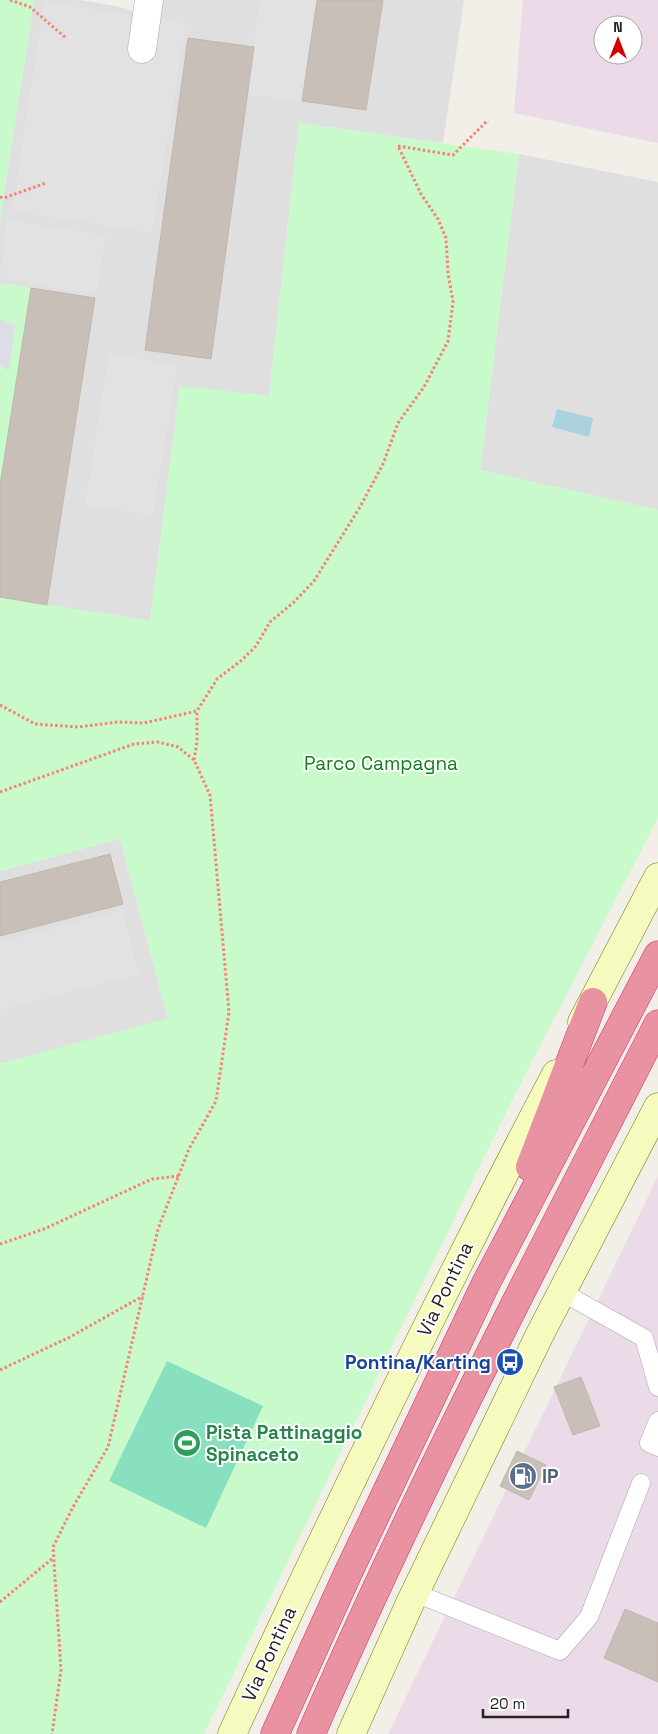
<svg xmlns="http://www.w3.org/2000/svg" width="658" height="1734" font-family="'Space Grotesk',sans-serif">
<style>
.residential{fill:#e0dfdf}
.industrial{fill:#ebdbe8;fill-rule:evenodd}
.park{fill:#c8facc}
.pitch{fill:#88e0be}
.parking{fill:#e2e2e2}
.plaza{fill:#dddde8}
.water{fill:#aad3df}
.building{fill:#c7bfb8;stroke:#c4b6ab}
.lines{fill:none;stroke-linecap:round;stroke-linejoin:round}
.lane-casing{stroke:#a9a9a9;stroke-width:19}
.street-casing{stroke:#a9a9a9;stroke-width:29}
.secondary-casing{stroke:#707d05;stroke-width:29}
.highway-casing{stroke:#dc2a67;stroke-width:29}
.path{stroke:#fa8072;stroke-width:3;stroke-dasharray:2.5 2.5;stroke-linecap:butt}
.lane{stroke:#fff;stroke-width:18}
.street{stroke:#fff;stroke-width:28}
.secondary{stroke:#f7fabf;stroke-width:28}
.highway{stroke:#e892a2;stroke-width:28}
.labels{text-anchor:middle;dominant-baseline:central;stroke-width:4;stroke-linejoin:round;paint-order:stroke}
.park-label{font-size:19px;fill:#0c8416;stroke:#fff}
.street-label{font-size:19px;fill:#222;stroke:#fff}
.transit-label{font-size:19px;font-weight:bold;fill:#164399;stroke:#fff;text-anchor:end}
.leisure-label{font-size:19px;font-weight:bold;fill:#27864d;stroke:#fff;text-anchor:start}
.service-label{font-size:19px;font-weight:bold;fill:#4e5e75;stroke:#fff;text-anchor:start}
</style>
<rect width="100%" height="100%" fill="#f2efe9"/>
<!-- residential -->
<path class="residential" d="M 34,0 L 80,0 L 120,7 L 160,20 L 163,0 L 464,0 L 443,143 L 299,123 L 269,396 L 180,387 L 150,621 L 0,597 L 0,485 L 31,288 L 0,283 L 0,220 Z
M 519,154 L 658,182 L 658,510 L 480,470 Z
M 120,839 L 168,1019 L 0,1064 L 0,871 Z"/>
<!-- industrial -->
<path class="industrial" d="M 523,0 L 658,0 L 658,143 L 514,113 ZM 603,25 L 633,25 L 633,55 L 603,55 Z
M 658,1176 L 658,1734 L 388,1734 Z"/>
<!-- park -->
<path class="park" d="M 0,0 L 34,0 L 0,220 Z
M 299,123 L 519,154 L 480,470 L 658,510 L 658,818 L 509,1106 L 204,1734 L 0,1734 L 0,1064 L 168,1018 L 120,839 L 0,871 L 0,597 L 150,621 L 180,386 L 269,396 Z
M 0,283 L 31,288 L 0,485 Z"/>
<!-- pitch -->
<path class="pitch" d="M 167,1361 L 263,1406 L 206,1528 L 109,1481 Z"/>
<!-- parking -->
<path class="parking" d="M 260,0 L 317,0 L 302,101 L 247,94 Z
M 44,2 L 186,24 L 152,233 L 12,211 Z
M 7,220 L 106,235 L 96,295 L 0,279 Z
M 109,354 L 177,365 L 153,515 L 85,505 Z
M 122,910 L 139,974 L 0,1010 L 0,942 Z"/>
<!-- plaza -->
<path class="plaza" d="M 0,320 L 15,325 L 9,371 L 0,365 Z"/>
<!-- water -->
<path class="water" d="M 557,409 L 593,418 L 589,437 L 552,427 Z"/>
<!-- building -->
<path class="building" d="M 317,0 L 383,0 L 366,110 L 302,101 Z
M 188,38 L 254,47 L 211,359 L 145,350 Z
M 31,288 L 95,298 L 47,605 L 0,597 L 0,485 Z
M 110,854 L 123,904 L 0,936 L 0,882 Z
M 581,1377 L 600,1426 L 573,1435 L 554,1387 Z
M 517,1451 L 546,1465 L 529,1500 L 500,1486 Z
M 625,1609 L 658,1623 L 658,1682 L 604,1658 Z"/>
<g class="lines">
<!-- lane casing -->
<g class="lane-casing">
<path id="lane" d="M 562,1292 L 644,1338 L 658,1387
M 658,1421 L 649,1443 L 658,1447
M 415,1593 L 560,1651 L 589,1617 L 641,1483"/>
</g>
<!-- street casing -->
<g class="street-casing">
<path id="street" d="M 142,49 L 149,0"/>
</g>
<!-- secondary casing -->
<g class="secondary-casing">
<path id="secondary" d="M 582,1022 L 658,877
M 232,1734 C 335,1511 442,1291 556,1074
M 351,1734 L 411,1601 L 540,1334 L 658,1107"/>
</g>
<!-- highway casing -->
<g class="highway-casing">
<path id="highway" d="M 530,1167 L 593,1002
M 275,1734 L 348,1573 L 486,1283 L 658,955
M 311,1734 C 416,1492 538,1258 658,1024"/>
</g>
<!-- path -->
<path class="path" d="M 10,0 L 30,7 L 66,38
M 398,146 L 453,155 L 488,120
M 0,197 L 4,198 L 46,183
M 0,705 L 35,724 L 78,727 L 118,722 L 144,723 L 197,711 L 217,679 L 242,660 L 256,646 L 270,622 L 293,603 L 314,581 L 360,507 L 383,464 L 398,423 L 424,387 L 448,341 L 453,302 L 448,273 L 446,238 L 438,219 L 421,194 L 398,146
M 194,760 L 197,742 L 197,711
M 0,792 L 134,744 L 158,742 L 178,747 L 194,760 L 210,795 L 229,1012 L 216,1101 L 189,1149 L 158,1229 L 108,1447 L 73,1507 L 53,1547 L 61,1670 L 52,1734
M 0,1244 L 44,1229 L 152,1179 L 179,1176
M 0,1370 L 70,1337 L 143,1296
M 0,1602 L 53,1558"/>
<!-- lane -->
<use href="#lane" class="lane"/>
<!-- street -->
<use href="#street" class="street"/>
<!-- secondary -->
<use href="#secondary" class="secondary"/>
<!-- highway -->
<use href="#highway" class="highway"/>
</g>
<!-- icons -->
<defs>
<g id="bus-disc" transform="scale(1.4375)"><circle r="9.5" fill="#1a4fb4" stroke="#fff"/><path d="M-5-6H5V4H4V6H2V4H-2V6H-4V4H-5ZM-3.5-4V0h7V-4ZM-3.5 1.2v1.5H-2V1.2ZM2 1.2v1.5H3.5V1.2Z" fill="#fff"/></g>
<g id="stadium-disc" transform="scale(1.4375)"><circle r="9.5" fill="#2e9e5b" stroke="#fff"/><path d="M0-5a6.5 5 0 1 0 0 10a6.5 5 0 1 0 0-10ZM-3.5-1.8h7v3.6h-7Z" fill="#fff"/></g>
<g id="fuel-disc" transform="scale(1.4375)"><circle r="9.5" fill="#5c6f8a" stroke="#fff"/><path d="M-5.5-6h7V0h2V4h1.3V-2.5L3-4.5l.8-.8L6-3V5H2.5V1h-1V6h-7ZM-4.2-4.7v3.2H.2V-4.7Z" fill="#fff"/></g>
</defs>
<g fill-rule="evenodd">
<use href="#bus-disc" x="510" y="1362"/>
<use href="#stadium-disc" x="187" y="1443"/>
<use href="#fuel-disc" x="523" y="1476"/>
</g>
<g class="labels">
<!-- park labels -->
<g class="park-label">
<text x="381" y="763">Parco Campagna</text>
</g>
<!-- street labels -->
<g class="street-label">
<text transform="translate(445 1289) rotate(-64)">Via Pontina</text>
<text transform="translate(269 1654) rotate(-65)">Via Pontina</text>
</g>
<!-- transit labels -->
<g class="transit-label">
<text x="491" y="1362">Pontina/Karting</text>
</g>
<!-- leisure labels -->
<g class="leisure-label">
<text x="206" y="1432">Pista Pattinaggio<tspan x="206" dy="22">Spinaceto</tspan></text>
</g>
<!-- service labels -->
<g class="service-label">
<text x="542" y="1476">IP</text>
</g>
</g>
<!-- north arrow -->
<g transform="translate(618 40)"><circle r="24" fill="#ffffff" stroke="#a7a7a7"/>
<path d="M0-4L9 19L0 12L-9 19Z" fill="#d40000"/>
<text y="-8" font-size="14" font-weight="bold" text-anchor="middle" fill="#222222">N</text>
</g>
<!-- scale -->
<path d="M483 1709v8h85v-8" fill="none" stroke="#222222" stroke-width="2.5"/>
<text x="490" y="1709" font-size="15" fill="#222222" stroke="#ffffff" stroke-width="4" paint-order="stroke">20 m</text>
</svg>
